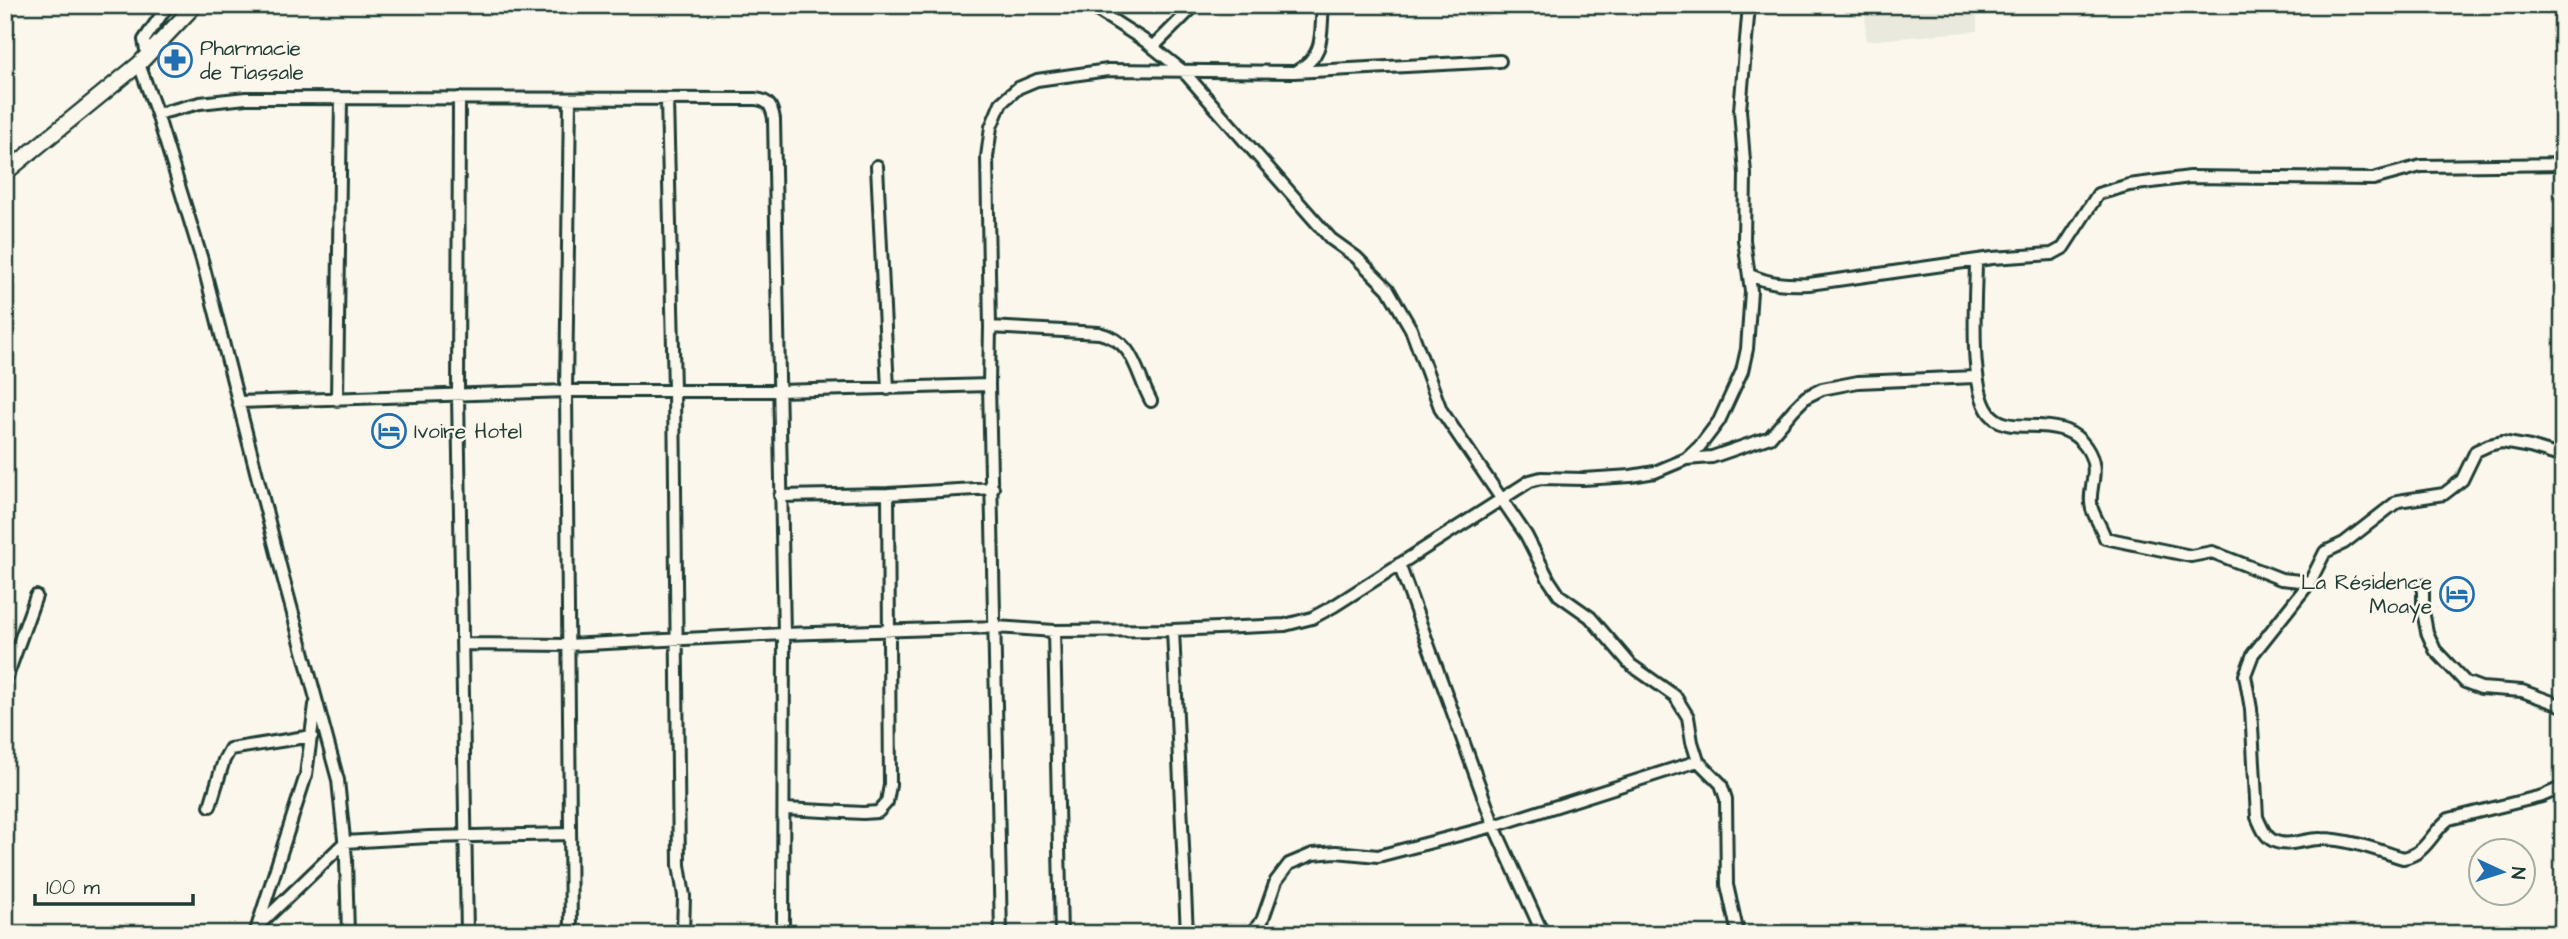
<svg xmlns="http://www.w3.org/2000/svg" width="2568" height="939" font-family="'Architects Daughter',sans-serif">
<style>
.built{fill:#eae9de}
.lines{fill:none;stroke-linecap:round;stroke-linejoin:round}
.minor-casing{stroke:#1f3d34;stroke-width:16}
.major-casing{stroke:#1f3d34;stroke-width:19}
.minor{stroke:#fbf7ec;stroke-width:10}
.major{stroke:#fbf7ec;stroke-width:14}
.labels{text-anchor:middle;dominant-baseline:central;stroke-width:5;stroke-linejoin:round;paint-order:stroke}
.poi-label{font-size:21px;fill:#1f3d34;stroke:#fbf7ec;text-anchor:start}
</style>
<rect width="100%" height="100%" fill="#fbf7ec"/>
<filter id="ink" filterUnits="userSpaceOnUse"><feTurbulence type="fractalNoise" baseFrequency=".0143" numOctaves="2"/><feDisplacementMap in="SourceGraphic" scale="14" xChannelSelector="R" yChannelSelector="G"/><feConvolveMatrix kernelMatrix="1 2 1 2 8 2 1 2 1" color-interpolation-filters="sRGB"/></filter>
<g filter="url(#ink)">
<!-- built -->
<path class="built" d="M 1865,5 L 1977,5 L 1977,31 L 1866,41 Z"/>
<g class="lines">
<!-- minor casing -->
<g class="minor-casing">
<path id="minor" d="M 1089,5 L 1145,41 L 1184,72 L 1331,239 L 1356,257 L 1388,289 L 1411,329 L 1441,410 L 1526,535 L 1549,580 L 1559,595 L 1590,617 L 1631,665 L 1675,696 L 1688,717 L 1692,742 L 1698,761 L 1721,784 L 1726,799 L 1727,885 L 1738,934
M 1153,47 L 1195,5
M 147,55 L 144,40 L 168,5
M 139,64 L 157,114 L 202,260 L 283,577 L 338,780 L 346,859 L 348,934
M 1297,71 C 1326,54 1320,35 1323,5
M 459,98 L 458,395 L 467,934
M 570,99 L 566,391 L 571,934
M 667,100 L 674,389 L 679,865 L 684,896 L 683,934
M 157,114 L 200,103 L 246,98 L 755,99 C 769,100 772,107 774,119 L 784,634 L 783,934
M 877,166 L 888,389
M 1976,261 C 1976,295 1967,395 1993,417 C 2005,428 2024,425 2039,426 C 2058,427 2074,430 2086,447 C 2103,472 2086,489 2092,509 C 2095,518 2102,528 2105,538 L 2191,556 L 2212,552 L 2281,579 L 2310,582
M 1750,275 C 1770,284 1787,285 1809,284 L 1992,258 L 2052,254 L 2063,248 L 2098,194 L 2129,185 L 2190,177 L 2373,179 L 2421,166 L 2563,164
M 990,327 L 1099,333 C 1136,342 1135,372 1151,401
M 337,400 L 341,99
M 238,402 L 566,391 L 779,391 L 989,385
M 2563,457 L 2530,447 L 2502,442 L 2489,445 L 2476,451 L 2462,480 L 2444,494 L 2398,501 L 2344,543 L 2325,552 L 2310,582 L 2253,654 L 2245,675 L 2251,709 L 2257,817 C 2261,826 2264,835 2272,840 C 2287,849 2306,838 2321,839 C 2349,839 2377,850 2403,858 C 2427,854 2431,832 2449,819 L 2542,796 L 2563,787
M 1686,459 L 1712,457 L 1770,437 L 1794,409 L 1806,397 L 1822,389 L 1858,382 L 1975,377
M 780,496 L 888,494 L 993,488
M 1399,564 L 1494,826 L 1543,934
M 2423,585 L 2423,611 L 2427,632 L 2435,650 L 2465,682 L 2481,688 L 2522,691 L 2563,706
M 1173,630 L 1187,934
M 1054,631 L 1061,934
M 463,644 L 568,645 L 784,634 L 996,627 L 1054,631 L 1173,630 L 1285,625 L 1312,618 L 1334,606 L 1530,481 L 1541,478 L 1583,479 L 1631,476 L 1655,472 L 1686,459 L 1700,446 L 1719,421 L 1742,371 L 1747,349 L 1751,291 L 1744,240 L 1745,174 L 1740,110 L 1749,5
M 5,682 L 36,596
M 210,806 L 224,760 L 230,749 L 312,736
M 785,809 L 863,813 L 878,812 L 887,802 L 890,785 L 888,494
M 259,925 L 345,842 L 429,837 L 570,834
M 255,934 L 306,775 L 315,705
M 1001,934 L 989,385 L 990,327 L 987,157 L 991,127 L 1001,103 L 1018,88 L 1037,80 L 1108,70 L 1294,72 L 1500,61
M 1250,934 L 1262,921 L 1276,881 L 1289,864 L 1313,854 L 1336,852 L 1378,856 L 1494,826 L 1698,761"/>
</g>
<!-- major casing -->
<g class="major-casing">
<path id="major" d="M 5,173 L 139,64 L 195,5"/>
</g>
<!-- minor -->
<use href="#minor" class="minor"/>
<!-- major -->
<use href="#major" class="major"/>
</g>
</g>
<!-- icons -->
<defs>
<g id="pharmacy-ring" transform="scale(1.75)"><circle r="9.5" fill="#fbf7ec" stroke="#1f6fb2" stroke-width="1.5"/><path d="M-2-6h4v4h4v4h-4v4h-4v-4h-4v-4h4Z" fill="#1f6fb2"/></g>
<g id="hotel-ring" transform="scale(1.75)"><circle r="9.5" fill="#fbf7ec" stroke="#1f6fb2" stroke-width="1.5"/><path d="M-6-4.5h1.5V1H6V5H4.5V3h-9V5H-6ZM-4 0a1.8 1.8 0 1 1 3.6 0ZM.5 0V-2.5h3Q6-2.5 6 0Z" fill="#1f6fb2"/></g>
</defs>
<g fill-rule="evenodd">
<use href="#pharmacy-ring" x="175" y="60"/>
<use href="#hotel-ring" x="389" y="431"/>
<use href="#hotel-ring" x="2457" y="594"/>
</g>
<g class="labels">
<!-- poi labels -->
<g class="poi-label">
<text x="200" y="48">Pharmacie<tspan x="200" dy="24">de Tiassale</tspan></text>
<text x="414" y="431">Ivoire Hotel</text>
<text x="2432" y="582" text-anchor="end">La Résidence<tspan x="2432" dy="24">Moaye</tspan></text>
</g>
</g>
<!-- margin -->
<rect width="2568" height="939" fill="none" stroke="#fbf7ec" stroke-width="28"/>
<rect x="14" y="14" width="2540" height="911" fill="none" stroke="#1f3d34" stroke-width="2.5" filter="url(#ink)"/>
<!-- north arrow -->
<g transform="translate(2502 872) rotate(94)"><circle r="33" fill="#fbf7ec" stroke="#a3ada2" stroke-width="2"/>
<path d="M0-5L12 26L0 18L-12 26Z" fill="#1f6fb2"/>
<text y="-10" font-size="19" font-weight="bold" text-anchor="middle" fill="#1f3d34">N</text>
</g>
<!-- scale -->
<path d="M35 894v10h158v-10" fill="none" stroke="#1f3d34" stroke-width="3.5"/>
<text x="46" y="894" font-size="21" fill="#1f3d34" stroke="#fbf7ec" stroke-width="5" paint-order="stroke">100 m</text>
</svg>
